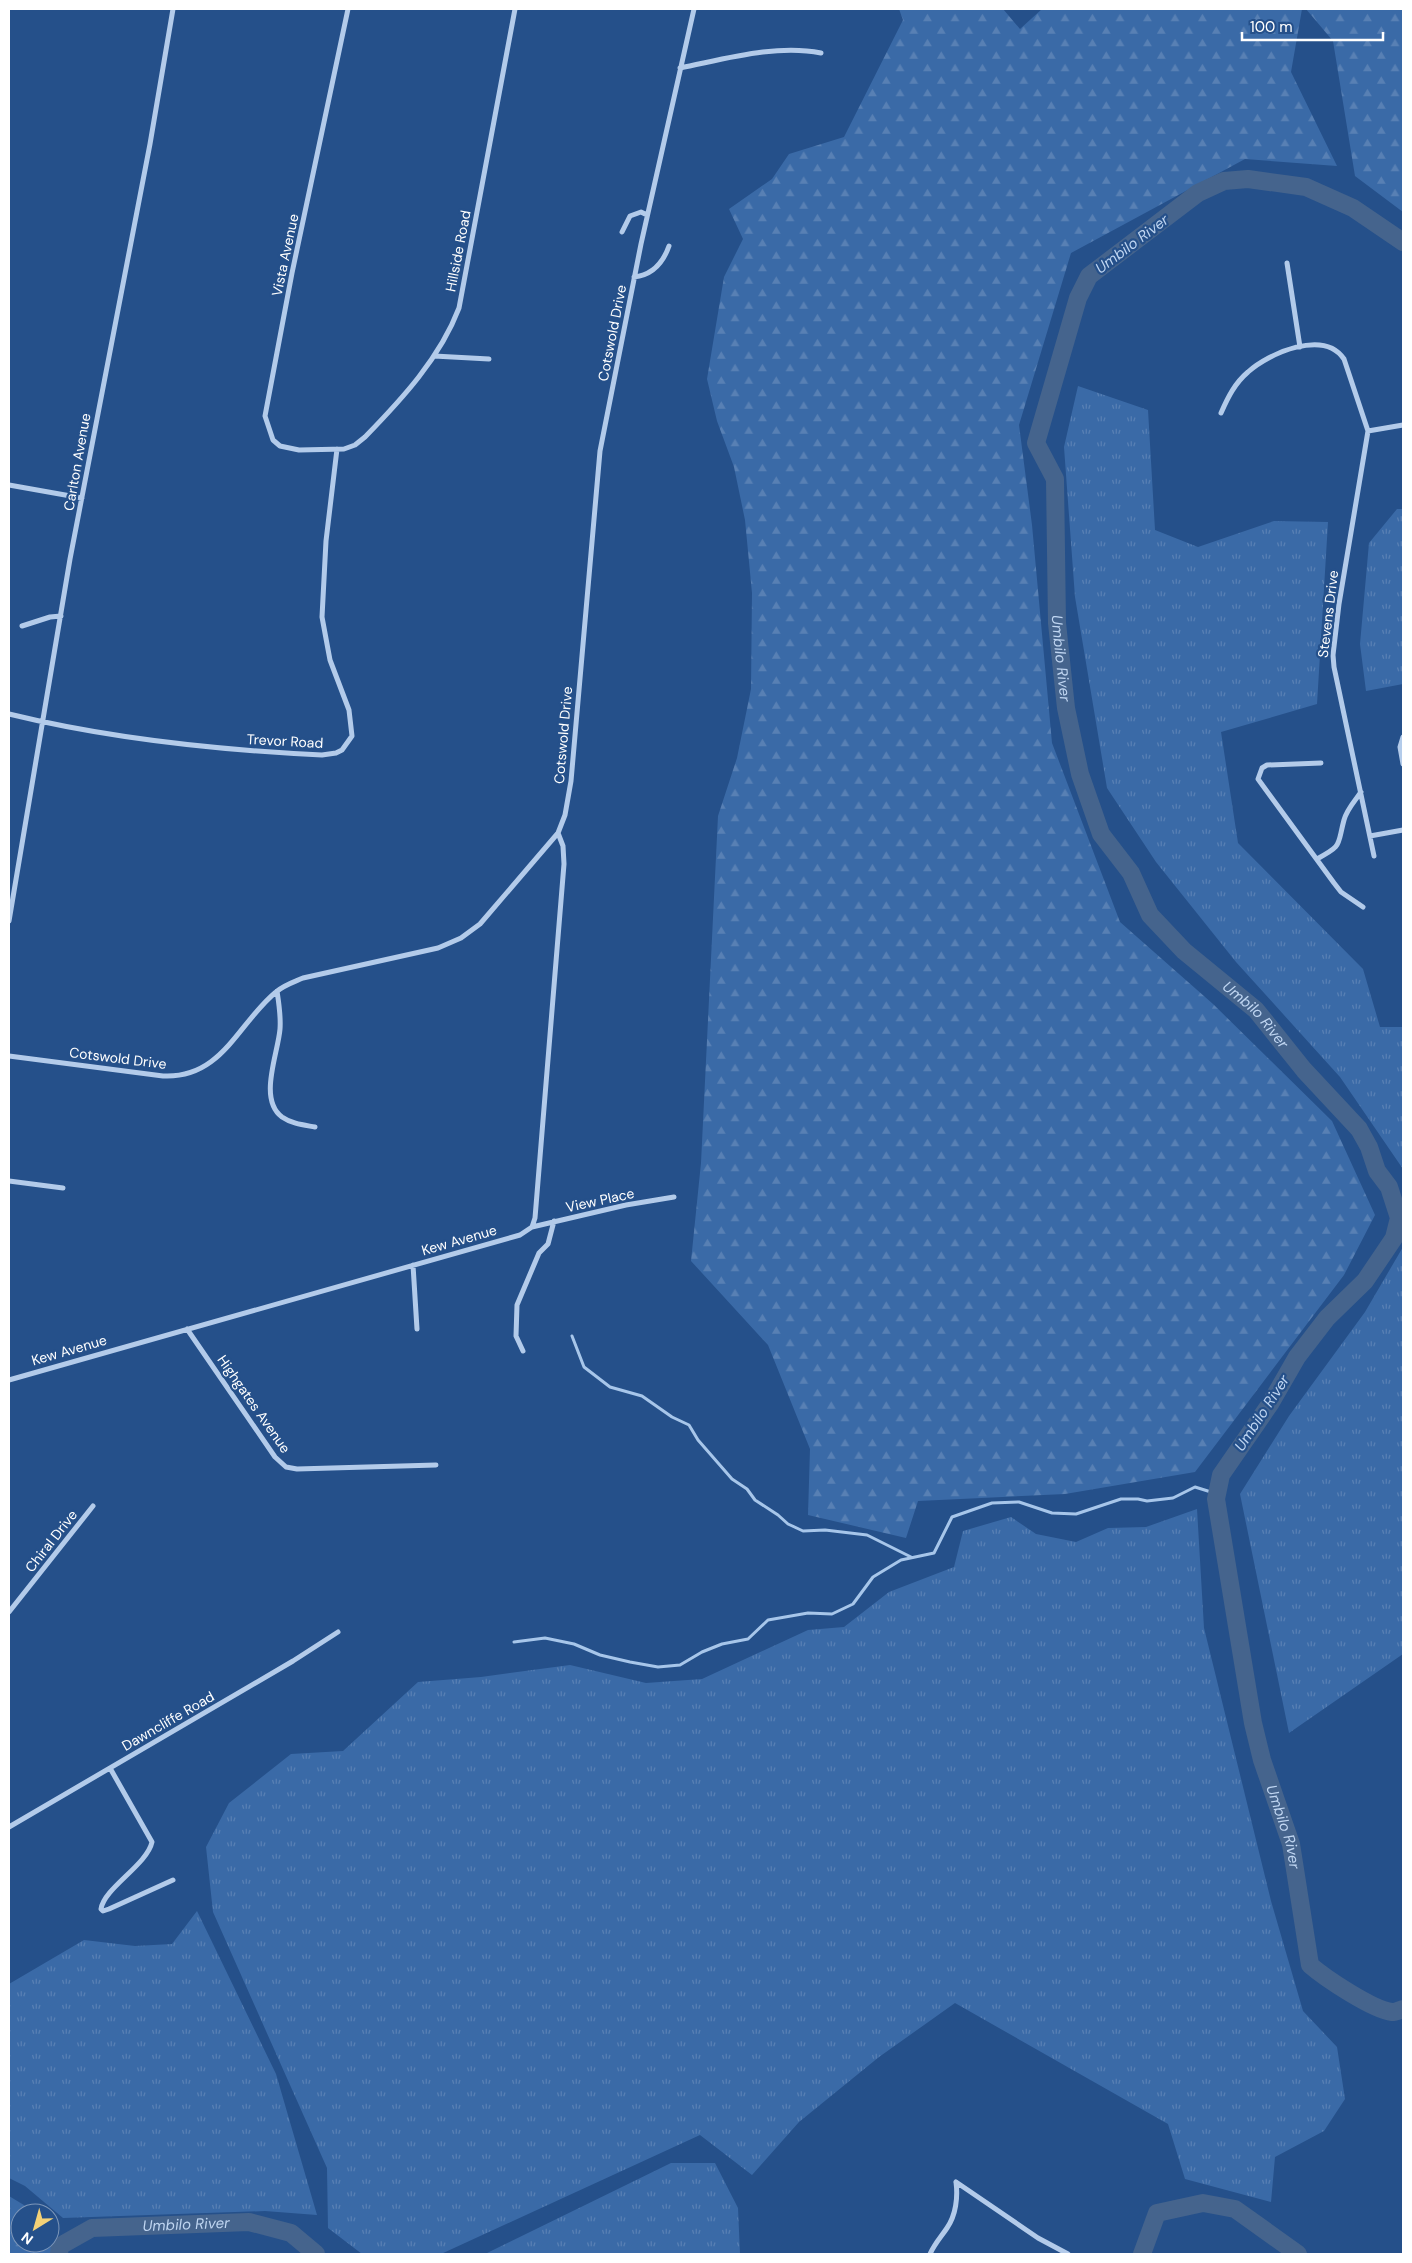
<svg xmlns="http://www.w3.org/2000/svg" width="1412" height="2263" font-family="'DM Sans',sans-serif">
<style>
.grass{fill:url(#grass-tufts)}
.forest{fill:url(#forest-firs)}
.lines{fill:none;stroke-linecap:round;stroke-linejoin:round}
.stream{stroke:#a7c6ea;stroke-width:3}
.river{stroke:#45648d;stroke-width:18}
.minor{stroke:#b3cbea;stroke-width:5}
.labels{text-anchor:middle;dominant-baseline:central;stroke-width:4.5;stroke-linejoin:round;paint-order:stroke}
.street-label{font-size:14px;fill:#fff;stroke:#25508a}
.water-label{font-size:15px;font-style:italic;fill:#bfd5f1;stroke:#25508a}
</style>
<defs>
<pattern id="grass-tufts" width="24" height="20" patternUnits="userSpaceOnUse" patternTransform="scale(1.25)"><rect width="24" height="20" fill="#3a6aa7"/><path d="M3 7l-1-3M5 7V3M7 7l1-3M15 17l-1-3M17 17v-4M19 17l1-3" fill="none" stroke="#5880b4"/></pattern>
<pattern id="forest-firs" width="22" height="20" patternUnits="userSpaceOnUse" patternTransform="scale(1.25)"><rect width="22" height="20" fill="#3a6aa7"/><path d="M5 1l3.5 6h-7zM16 11l3.5 6h-7z" fill="#5880b4"/></pattern>
</defs>
<rect width="100%" height="100%" fill="#25508a"/>
<!-- grass -->
<path class="grass" d="M 1078,386 L 1148,410 L 1155,530 L 1198,547 L 1274,521 L 1328,522 L 1317,704 L 1221,732 L 1238,843 L 1363,969 L 1380,1027 L 1403,1027 L 1403,1169 L 1340,1077 L 1236,962 L 1156,862 L 1107,788 L 1075,597 L 1064,447 Z
M 1397,509 L 1403,509 L 1403,684 L 1366,691 L 1360,644 L 1369,543 Z
M 1403,1247 L 1403,1654 L 1289,1733 L 1240,1494 L 1289,1416 L 1365,1312 Z
M 1197,1509 L 1204,1628 L 1271,1901 L 1303,2011 L 1337,2047 L 1345,2099 L 1324,2131 L 1275,2157 L 1271,2202 L 1185,2179 L 1168,2124 L 955,2003 L 879,2057 L 799,2122 L 752,2175 L 700,2135 L 441,2254 L 362,2254 L 328,2228 L 327,2168 L 213,1912 L 206,1847 L 229,1803 L 291,1754 L 343,1751 L 418,1682 L 481,1677 L 570,1665 L 646,1683 L 702,1679 L 808,1630 L 844,1627 L 889,1592 L 954,1567 L 963,1531 L 1011,1517 L 1036,1534 L 1076,1542 L 1108,1528 L 1146,1527 Z
M 197,1911 L 276,2074 L 317,2215 L 265,2211 L 63,2218 L 25,2186 L 9,2178 L 9,1984 L 84,1940 L 135,1946 L 172,1944 Z
M 671,2163 L 715,2163 L 738,2208 L 740,2254 L 485,2254 Z"/>
<!-- forest -->
<path class="forest" d="M 899,9 L 1003,9 L 1020,29 L 1042,9 L 1302,9 L 1291,72 L 1337,166 L 1245,159 L 1071,253 L 1019,425 L 1032,525 L 1052,743 L 1120,922 L 1213,1004 L 1332,1121 L 1375,1215 L 1344,1275 L 1195,1472 L 1065,1494 L 918,1501 L 906,1538 L 808,1515 L 810,1449 L 768,1345 L 691,1261 L 701,1163 L 718,816 L 737,758 L 751,689 L 752,593 L 745,520 L 734,467 L 717,421 L 707,379 L 724,277 L 743,239 L 729,209 L 772,179 L 789,154 L 844,137 L 903,20 Z
M 1306,9 L 1403,9 L 1403,212 L 1355,176 L 1333,41 Z
M 9,2196 L 37,2213 L 20,2213 L 20,2243 L 50,2243 L 50,2221 L 59,2226 L 51,2254 L 9,2254 Z"/>
<g class="lines">
<!-- stream -->
<path class="stream" d="M 572,1336 L 584,1367 L 610,1387 L 642,1396 L 672,1417 L 689,1425 L 698,1440 L 732,1479 L 747,1489 L 755,1500 L 778,1515 L 788,1524 L 803,1531 L 825,1530 L 867,1535 L 911,1557
M 514,1642 L 545,1638 L 574,1644 L 600,1655 L 630,1662 L 658,1667 L 680,1665 L 702,1652 L 722,1644 L 748,1639 L 768,1620 L 808,1613 L 832,1614 L 853,1604 L 873,1577 L 901,1560 L 934,1553 L 952,1517 L 992,1503 L 1019,1502 L 1052,1513 L 1076,1514 L 1121,1499 L 1138,1499 L 1147,1501 L 1173,1498 L 1195,1487 L 1211,1492 L 1218,1488"/>
<!-- river -->
<g class="river">
<path id="s1" d="M 1403,242 L 1353,208 L 1306,187 L 1248,179 L 1224,181 L 1198,193 L 1089,276 L 1078,298 L 1036,443 L 1055,479 L 1057,623 L 1066,708 L 1080,774 L 1101,834 L 1131,873 L 1150,915 L 1184,951 L 1256,1010 L 1304,1070 L 1359,1129 L 1369,1147 L 1377,1171 L 1389,1187 L 1399,1218 L 1394,1238 L 1365,1281 L 1327,1318 L 1297,1357 L 1270,1404 L 1221,1475 L 1216,1499 L 1253,1723 L 1262,1760 L 1291,1844 L 1310,1965 C 1325,1978 1373,2010 1392,2012 C 1395,2012 1400,2010 1403,2009"/>
<path id="s2" d="M 59,2254 L 60,2246 L 92,2228 L 249,2222 L 291,2233 L 316,2254"/>
<path d="M 1142,2254 L 1157,2213 L 1203,2203 L 1235,2209 L 1298,2254"/>
</g>
<!-- minor -->
<path class="minor" d="M 348,9 L 292,273 L 265,416 L 273,440 L 280,446 L 299,450 L 344,449 L 355,445 L 365,437 C 402,399 440,358 459,308 L 515,9
M 680,68 C 725,59 776,44 821,53
M 622,232 L 630,216 L 641,212 L 647,215
M 1287,263 L 1300,347
M 634,277 C 653,275 663,263 669,246
M 434,356 L 489,359
M 1221,413 C 1228,397 1235,383 1248,372 C 1269,353 1324,329 1344,359 L 1368,431 L 1339,604 L 1333,655 L 1334,667 L 1374,856
M 1368,431 L 1403,425
M 9,485 L 82,498
M 22,626 L 50,617 L 61,616
M 9,714 C 111,739 217,750 322,755 L 336,753 L 342,750 L 352,736 L 349,710 L 330,660 L 322,617 L 326,541 L 337,449
M 1403,737 L 1400,747 L 1403,764
M 1321,763 L 1267,765 L 1262,768 L 1258,779 L 1334,883 L 1341,892 L 1363,907
M 1370,836 L 1403,830
M 1317,859 C 1343,845 1337,846 1344,820 C 1347,809 1355,801 1361,792
M 9,921 L 70,559 L 150,144 L 173,9
M 277,991 C 279,1004 281,1016 280,1029 C 278,1054 258,1099 282,1117 C 292,1124 304,1125 315,1127
M 9,1056 L 163,1076 C 222,1079 238,1023 276,992 C 284,985 294,982 303,978 L 438,948 L 461,938 L 480,924 L 558,833 L 565,815 L 571,781 L 600,451 L 641,244 L 694,9
M 9,1181 L 63,1188
M 532,1227 L 626,1205 L 674,1197
M 413,1265 L 417,1329
M 187,1329 L 275,1457 L 286,1467 L 297,1469 L 436,1465
M 523,1351 L 516,1336 L 517,1305 L 539,1253 L 548,1244 L 554,1221
M 9,1380 L 520,1235 L 532,1227 L 535,1218 L 564,864 L 563,846 L 558,833
M 9,1612 L 93,1506
M 110,1768 L 152,1842 C 147,1865 104,1888 101,1909 L 103,1911 L 109,1909 L 173,1880
M 9,1827 L 293,1661 L 338,1632
M 956,2182 L 1038,2238 L 1068,2254
M 930,2254 C 935,2243 941,2237 947,2228 C 956,2215 958,2197 956,2182"/>
</g>
<g class="labels">
<!-- street labels -->
<g class="street-label">
<text transform="translate(458 251) rotate(-79)">Hillside Road</text>
<text transform="translate(285 255) rotate(-78)">Vista Avenue</text>
<text transform="translate(612 333) rotate(-79)">Cotswold Drive</text>
<text transform="translate(77 462) rotate(-80)">Carlton Avenue</text>
<text transform="translate(1328 614) rotate(-83)">Stevens Drive</text>
<text transform="translate(563 735) rotate(-85)">Cotswold Drive</text>
<text transform="translate(285 741) rotate(3)">Trevor Road</text>
<text transform="translate(118 1058) rotate(7)">Cotswold Drive</text>
<text transform="translate(600 1200) rotate(-12)">View Place</text>
<text transform="translate(459 1240) rotate(-16)">Kew Avenue</text>
<text transform="translate(69 1350) rotate(-16)">Kew Avenue</text>
<text transform="translate(254 1404) rotate(55)">Highgates Avenue</text>
<text transform="translate(51 1541) rotate(-52)">Chiral Drive</text>
<text transform="translate(168 1721) rotate(-30)">Dawncliffe Road</text>
</g>
<!-- water labels -->
<g class="water-label">
<text transform="translate(1132 244) rotate(-37)">Umbilo River</text>
<text stroke="none"><textPath href="#s1" startOffset="756">Umbilo River</textPath></text>
<text stroke="none"><textPath href="#s1" startOffset="1178">Umbilo River</textPath></text>
<text transform="translate(1262 1413) rotate(-57)">Umbilo River</text>
<text stroke="none"><textPath href="#s1" startOffset="2106">Umbilo River</textPath></text>
<text stroke="none"><textPath href="#s2" startOffset="139">Umbilo River</textPath></text>
</g>
</g>
<!-- border -->
<rect width="1412" height="2263" fill="none" stroke="#ffffff" stroke-width="20"/>
<!-- north arrow -->
<g transform="translate(35 2228) rotate(217)"><circle r="24" fill="#25508a" stroke="#7c96b9"/>
<path d="M0-4L9 19L0 12L-9 19Z" fill="#f3d177"/>
<text y="-8" font-size="14" font-weight="bold" text-anchor="middle" fill="#ffffff">N</text>
</g>
<!-- scale -->
<path d="M1242 32v8h141v-8" fill="none" stroke="#ffffff" stroke-width="2.5"/>
<text x="1250" y="32" font-size="15" fill="#ffffff" stroke="#25508a" stroke-width="4" paint-order="stroke">100 m</text>
</svg>
